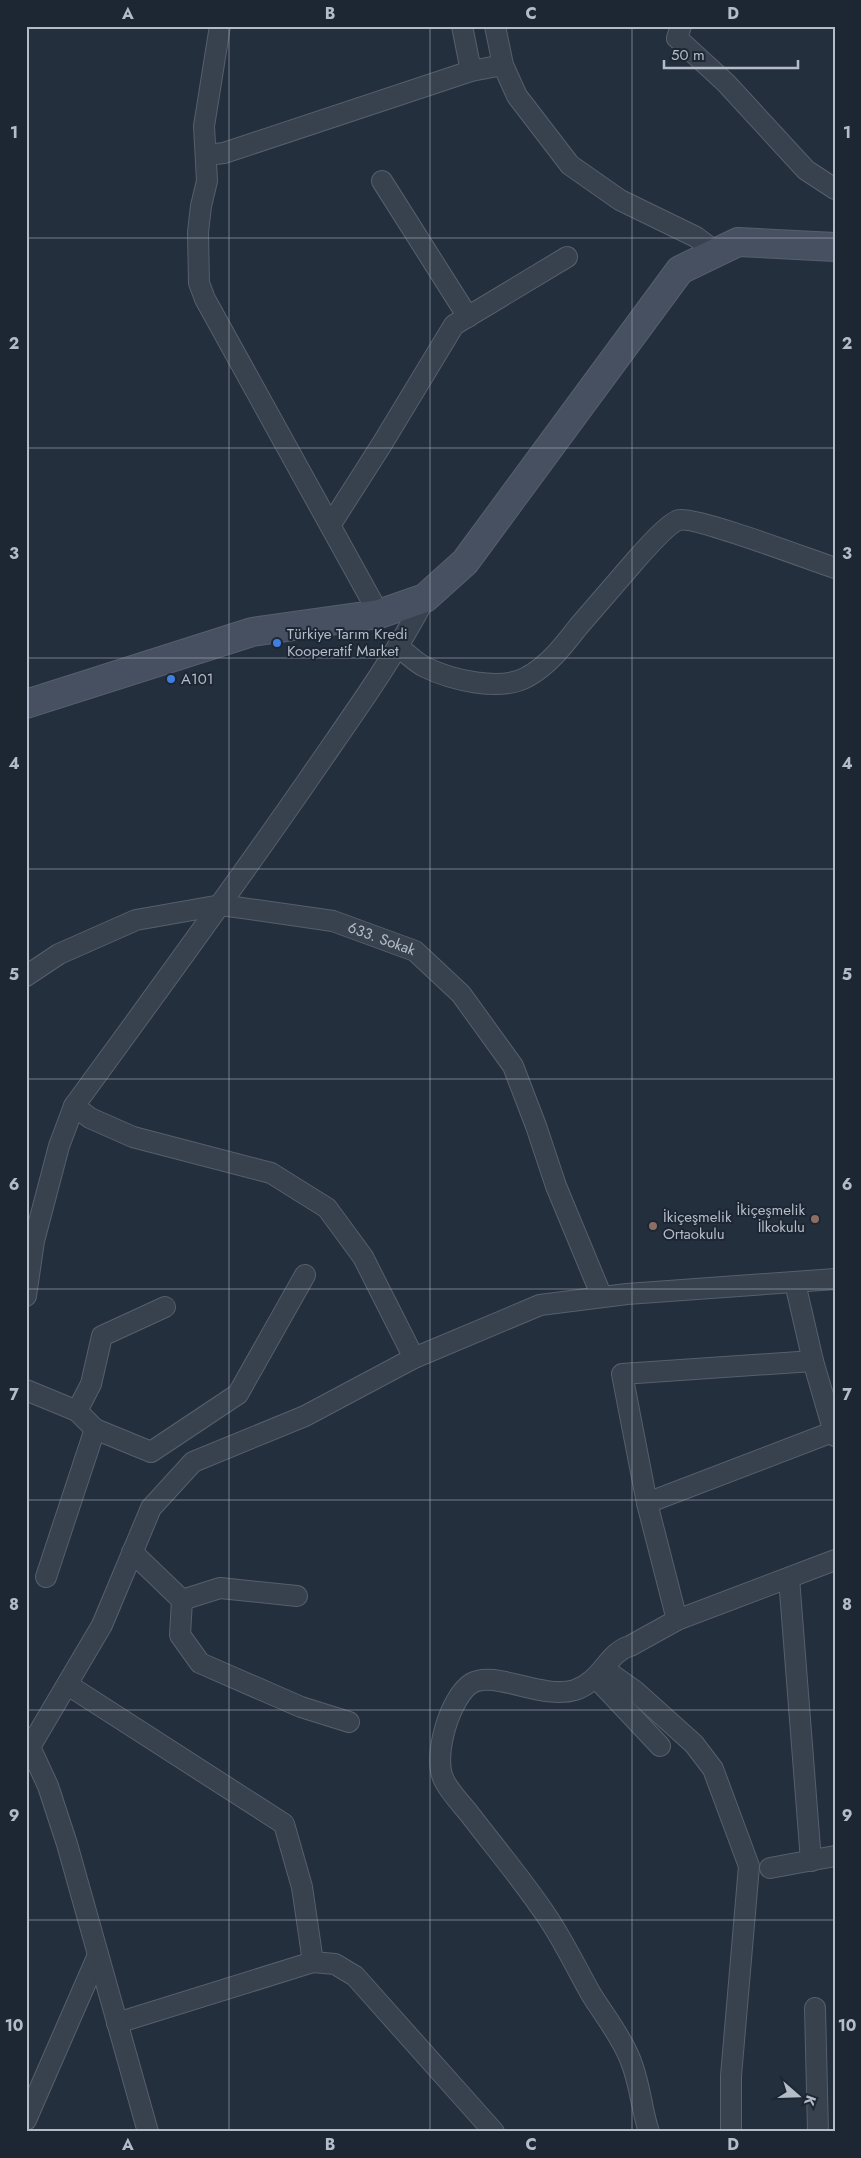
<svg xmlns="http://www.w3.org/2000/svg" width="861" height="2158" font-family="Jost,sans-serif">
<style>
.lines{fill:none;stroke-linecap:round;stroke-linejoin:round}
.street-casing{stroke:#565f6c;stroke-width:22}
.secondary-casing{stroke:#565f6c;stroke-width:30}
.street{stroke:#38414e;stroke-width:20}
.secondary{stroke:#465061;stroke-width:28}
.grid{fill:none;stroke:#b4bcc9;stroke-width:1;stroke-opacity:0.55}
.shop-dot{fill:#3f7fe0;stroke:#1d2633;stroke-width:2}
.education-dot{fill:#8d6e63;stroke:#1d2633;stroke-width:2}
.labels{text-anchor:middle;dominant-baseline:central;stroke-width:4;stroke-linejoin:round;paint-order:stroke}
.poi-label{font-size:15px;fill:#b4bcc9;stroke:#1d2633;text-anchor:start}
.street-label{font-size:15px;fill:#b4bcc9;stroke:#1d2633}
.neatline{fill:none;stroke:#b4bcc9;stroke-width:2}
.grid-label{font-size:16px;text-anchor:middle;font-weight:bold;fill:#b4bcc9}
</style>
<rect width="100%" height="100%" fill="#242f3e"/>
<g class="lines">
<!-- street casing -->
<g class="street-casing">
<g id="street">
<path d="M 220,26 L 204,126 L 207,181 L 201,206 L 198,232 L 199,283 L 205,299 L 379,614"/>
<path d="M 462,26 L 471,71"/>
<path d="M 495,26 L 503,65 L 517,96 L 570,165 L 620,200 L 696,237 L 716,252"/>
<path d="M 681,26 L 677,38 L 726,83 L 806,170 L 835,189"/>
<path d="M 207,155 L 224,153 L 471,71 L 503,65"/>
<path d="M 382,181 L 468,317"/>
<path d="M 331,524 L 382,444 L 454,325 L 567,257"/>
<path d="M 398,647 C 407,653 416,663 425,667 C 451,680 501,692 527,677 C 549,665 563,646 578,627 C 597,605 616,583 635,561 C 643,552 668,523 679,520 C 695,516 811,560 835,568"/>
<path id="s1" d="M 26,976 L 59,954 L 136,920 L 221,905 L 333,921 L 415,951 L 461,994 L 513,1066 L 536,1126 L 556,1186 L 602,1297"/>
<path d="M 795,1283 L 813,1361 L 835,1436"/>
<path d="M 26,1296 L 34,1241 L 59,1146 L 74,1106"/>
<path d="M 414,1358 L 363,1257 L 327,1208 L 271,1173 L 133,1137 L 90,1118 L 74,1106 C 153,998 232,890 308,780 C 349,720 392,662 425,598"/>
<path d="M 26,1390 L 77,1411 L 95,1429 L 151,1452 L 238,1394 L 305,1275"/>
<path d="M 77,1411 L 91,1384 L 102,1336 L 165,1307"/>
<path d="M 647,1503 L 835,1431"/>
<path d="M 132,1552 L 182,1600 L 180,1635 L 200,1663 L 301,1707 L 349,1722"/>
<path d="M 46,1577 L 95,1429"/>
<path d="M 789,1578 L 811,1861"/>
<path d="M 182,1600 L 220,1588 L 297,1596"/>
<path d="M 677,1620 L 647,1503 L 622,1374 L 813,1361"/>
<path d="M 604,1669 L 635,1691 L 694,1744 L 713,1769 L 749,1866 L 731,2076 L 731,2132"/>
<path d="M 596,1678 L 660,1746"/>
<path d="M 68,1685 L 284,1824 L 302,1887 L 313,1962"/>
<path d="M 770,1868 L 835,1856"/>
<path d="M 815,2008 L 818,2132"/>
<path d="M 117,2023 L 313,1962 L 335,1964 L 355,1976 L 494,2132"/>
<path d="M 26,2120 L 98,1955"/>
<path d="M 148,2132 L 67,1844 L 48,1786 L 30,1747 L 102,1625 L 151,1508 L 193,1462 L 305,1416 L 414,1358 L 540,1305 L 627,1294 L 835,1279"/>
<path d="M 649,2132 C 641,2108 640,2082 630,2059 C 621,2036 604,2015 591,1994 C 577,1969 564,1942 548,1918 C 525,1883 497,1850 471,1816 C 462,1804 450,1793 444,1780 C 432,1757 450,1696 472,1683 C 495,1670 542,1700 575,1690 C 602,1681 608,1652 630,1646 L 677,1620 L 835,1560"/>
</g>
</g>
<!-- secondary casing -->
<g class="secondary-casing">
<path id="secondary" d="M 26,704 L 252,632 L 379,614 L 425,598 L 465,562 L 680,270 L 738,242 L 835,247"/>
</g>
<!-- street -->
<use href="#street" class="street"/>
<!-- secondary -->
<use href="#secondary" class="secondary"/>
</g>
<!-- grid -->
<path class="grid" d="M 229,26 L 229,2132M 430,26 L 430,2132M 632,26 L 632,2132M 26,238 L 835,238M 26,448 L 835,448M 26,658 L 835,658M 26,869 L 835,869M 26,1079 L 835,1079M 26,1289 L 835,1289M 26,1500 L 835,1500M 26,1710 L 835,1710M 26,1920 L 835,1920"/>
<!-- markers -->
<g class="shop-dot">
<circle cx="277" cy="643" r="5"/>
<circle cx="171" cy="679" r="5"/>
</g>
<g class="education-dot">
<circle cx="815" cy="1219" r="5"/>
<circle cx="653" cy="1226" r="5"/>
</g>
<g class="labels">
<!-- poi labels -->
<g class="poi-label">
<text x="287" y="634">Türkiye Tarım Kredi<tspan x="287" dy="17">Kooperatif Market</tspan></text>
<text x="181" y="679">A101</text>
<text x="805" y="1210" text-anchor="end">İkiçeşmelik<tspan x="805" dy="17">İlkokulu</tspan></text>
<text x="663" y="1217">İkiçeşmelik<tspan x="663" dy="17">Ortaokulu</tspan></text>
</g>
<!-- street labels -->
<g class="street-label">
<text stroke="none"><textPath href="#s1" startOffset="375">633. Sokak</textPath></text>
</g>
</g>
<!-- border -->
<rect width="861" height="2158" fill="none" stroke="#1d2633" stroke-width="55"/>
<!-- north arrow -->
<g transform="translate(798 2096) rotate(110)" stroke="#1d2633" stroke-width="4" paint-order="stroke">
<path d="M0-4L9 19L0 12L-9 19Z" fill="#b4bcc9"/>
<text y="-8" font-size="14" font-weight="bold" text-anchor="middle" fill="#b4bcc9">K</text>
</g>
<!-- scale -->
<path d="M664 60v8h134v-8" fill="none" stroke="#b4bcc9" stroke-width="2.5"/>
<text x="671" y="60" font-size="15" fill="#b4bcc9" stroke="#1d2633" stroke-width="4" paint-order="stroke">50 m</text>
<rect x="28" y="28" width="806" height="2102" class="neatline"/>
<g class="grid-label">
<text x="128" y="19">A</text>
<text x="330" y="19">B</text>
<text x="531" y="19">C</text>
<text x="733" y="19">D</text>
<text x="14" y="138">1</text>
<text x="847" y="138">1</text>
<text x="14" y="349">2</text>
<text x="847" y="349">2</text>
<text x="14" y="559">3</text>
<text x="847" y="559">3</text>
<text x="14" y="769">4</text>
<text x="847" y="769">4</text>
<text x="14" y="980">5</text>
<text x="847" y="980">5</text>
<text x="14" y="1190">6</text>
<text x="847" y="1190">6</text>
<text x="14" y="1400">7</text>
<text x="847" y="1400">7</text>
<text x="14" y="1610">8</text>
<text x="847" y="1610">8</text>
<text x="14" y="1821">9</text>
<text x="847" y="1821">9</text>
<text x="14" y="2031">10</text>
<text x="847" y="2031">10</text>
<text x="128" y="2150">A</text>
<text x="330" y="2150">B</text>
<text x="531" y="2150">C</text>
<text x="733" y="2150">D</text>
</g>
</svg>
